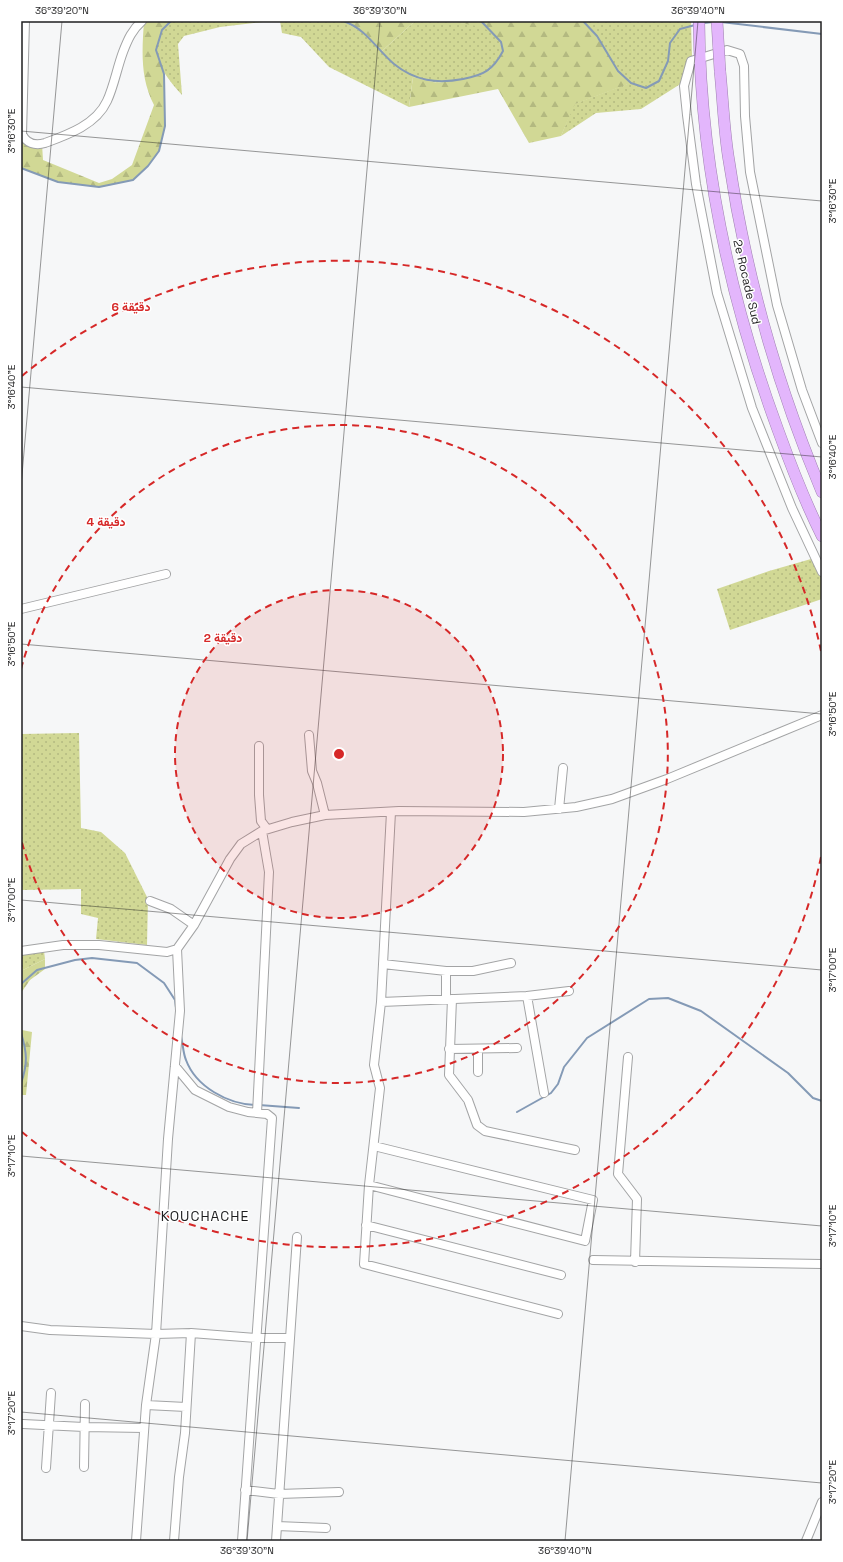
<svg xmlns="http://www.w3.org/2000/svg" width="843" height="1562" font-family="'Space Grotesk',Vazirmatn,sans-serif">
<style>
.grass{fill:url(#grass-dots)}
.forest{fill:url(#forest-firs)}
.lines{fill:none;stroke-linecap:round;stroke-linejoin:round}
.stream{stroke:#849ab6;stroke-width:2}
.minor-casing{stroke:#a3a4a5;stroke-width:10}
.highway-casing{stroke:#9e81af;stroke-width:12}
.minor{stroke:#fff;stroke-width:8}
.highway{stroke:#e3b6fc;stroke-width:11}
.highway-bridge-casing{stroke:#9e81af;stroke-width:12;stroke-linecap:butt}
.highway-bridge{stroke:#e3b6fc;stroke-width:11}
.ticks{fill:none;stroke:#1f1f20;stroke-width:1;stroke-opacity:0.45}
.ring{fill:none;stroke:#d62828;stroke-width:2;stroke-dasharray:7 5}
.labels{text-anchor:middle;dominant-baseline:central;stroke-width:3;stroke-linejoin:round;paint-order:stroke}
.street-label{font-size:12px;fill:#1f1f20;stroke:#fff}
.quarter-label{font-size:14px;letter-spacing:1px;fill:#1f1f20;stroke:#fff}
.centre{fill:#d62828;stroke:#fff;stroke-width:2}
.ring-label{font-size:12px;text-anchor:middle;font-weight:bold;fill:#d62828;stroke:#fff;stroke-width:3;stroke-linejoin:round;paint-order:stroke}
.neatline{fill:none;stroke:#1f1f20;stroke-width:1.5}
.ticks-label{font-size:10px;text-anchor:middle;fill:#1f1f20}
</style>
<defs>
<pattern id="grass-dots" width="8" height="8" patternUnits="userSpaceOnUse"><rect width="8" height="8" fill="#d1d895"/><path d="M2 2h.1M6 6h.1" fill="none" stroke="#b3b980" stroke-width="1.8" stroke-linecap="round"/></pattern>
<pattern id="forest-firs" width="22" height="20" patternUnits="userSpaceOnUse"><rect width="22" height="20" fill="#d1d895"/><path d="M5 1l3.5 6h-7zM16 11l3.5 6h-7z" fill="#b3b980"/></pattern>
</defs>
<rect width="100%" height="100%" fill="#f6f7f8"/>
<!-- grass -->
<path class="grass" d="M 171,21 L 272,21 L 220,27 L 184,36 L 178,44 L 182,95 C 161,72 143,47 171,21 Z
M 280,21 L 343,21 L 367,35 L 382,51 L 415,21 C 429,21 476,22 487,28 C 495,33 501,42 503,51 L 490,70 L 479,76 L 437,83 L 413,77 L 409,107 L 329,67 L 301,37 L 282,33 Z
M 583,21 L 691,21 L 692,56 L 682,83 L 641,109 L 596,113 L 561,136 L 574,104 L 630,83 C 611,65 602,39 583,21 Z
M 811,559 L 822,578 L 822,599 L 730,630 L 717,589 L 769,571 Z
M 79,733 L 81,828 L 101,832 L 125,853 L 148,899 L 147,945 L 96,939 L 98,918 L 81,914 L 81,889 L 21,890 L 21,734 Z
M 44,951 L 45,959 L 21,971 L 21,954 Z"/>
<!-- forest -->
<path class="forest" d="M 144,21 L 171,21 L 162,30 L 156,50 L 164,74 L 165,126 L 159,151 L 148,166 L 133,180 L 99,187 L 58,182 L 21,168 L 21,134 L 42,144 L 43,160 L 99,183 L 112,179 L 132,165 L 154,105 C 140,78 142,51 144,21 Z
M 343,21 L 415,21 L 382,51 L 367,35 Z
M 443,21 L 583,21 C 602,39 611,65 631,83 L 575,104 L 561,136 L 529,143 L 498,89 L 409,107 L 413,77 L 437,83 L 479,76 L 490,70 L 503,51 C 497,23 466,25 443,21 Z
M 45,959 L 45,969 L 30,980 L 21,993 L 21,971 Z
M 21,1026 L 22,1030 L 32,1032 L 26,1095 L 21,1095 L 23,1069 Z"/>
<g class="lines">
<!-- stream -->
<path class="stream" d="M 343,21 C 367,29 376,49 394,64 C 415,81 437,84 463,79 C 484,75 493,70 503,51 L 501,42 L 481,21
M 583,21 L 597,36 L 618,71 L 631,83 L 646,88 L 659,81 L 668,61 L 670,43 L 680,29 L 695,25
M 721,22 L 822,34
M 704,23 L 713,22
M 21,168 L 58,182 L 99,187 L 133,180 L 148,166 L 159,151 L 165,126 L 164,74 L 156,50 L 162,30 L 171,21
M 21,984 L 37,970 L 75,960 L 92,958 L 137,963 L 164,983 L 175,1000 L 176,1008
M 21,1033 C 27,1052 28,1064 21,1083
M 181,1036 C 183,1044 183,1053 186,1060 C 196,1087 228,1104 255,1105
M 259,1105 L 299,1108
M 517,1112 L 551,1093 L 558,1084 L 564,1067 L 587,1038 L 649,999 L 668,998 L 701,1011 L 788,1073 L 813,1098 L 822,1101"/>
<!-- minor casing -->
<g class="minor-casing">
<path id="minor" d="M 25,21 L 22,134 C 26,143 35,146 45,143 C 67,135 96,125 107,101 C 114,86 117,68 123,52 C 128,39 132,30 142,21
M 822,443 L 802,390 L 777,305 L 750,172 L 745,116 L 744,66 L 740,54 L 727,50 L 691,61 L 684,86 L 687,115 L 696,184 L 717,293 L 752,408 L 792,508 L 822,572
M 21,609 L 166,574
M 309,735 L 312,771 L 317,783 L 325,815
M 259,746 L 259,795 L 261,821 L 267,829
M 559,809 L 563,768
M 391,812 L 381,1002 L 374,1065 L 380,1088 L 369,1185 L 364,1264 L 558,1314
M 150,901 L 171,909 L 194,925
M 21,951 L 63,945 L 99,945 L 167,952 L 177,949 L 194,925 L 230,859 L 241,844 L 262,831 L 292,822 L 325,815 L 399,811 L 524,812 L 576,807 L 612,799 L 667,779 L 822,715
M 383,964 L 446,971 L 473,971 L 511,963
M 527,996 L 544,1093
M 446,999 L 446,971
M 452,999 L 449,1075 L 468,1100 L 477,1125 L 485,1131 L 575,1150
M 381,1002 L 527,996 L 569,991
M 449,1049 L 517,1048
M 628,1057 L 618,1174 L 637,1199 L 635,1262
M 175,1066 L 195,1090 L 229,1107 L 248,1112 L 267,1114 L 272,1118 L 242,1541
M 478,1072 L 478,1049
M 257,1113 L 269,872 L 262,831
M 369,1185 L 585,1241 L 593,1200 L 374,1146
M 366,1225 L 561,1275
M 593,1260 L 822,1264
M 21,1326 L 50,1330 L 156,1334 L 191,1333 L 256,1338 L 290,1338
M 146,1405 L 186,1407
M 23,1424 L 84,1427 L 144,1428
M 84,1467 L 85,1404
M 46,1468 L 51,1393
M 245,1490 L 279,1494 L 339,1492
M 277,1526 L 326,1528
M 136,1541 L 146,1405 L 156,1334 L 168,1139 L 180,1011 L 177,949
M 174,1541 L 179,1477 L 185,1433 L 191,1333
M 276,1541 L 297,1237
M 806,1541 L 822,1502"/>
</g>
<!-- highway casing -->
<g class="highway-casing">
<path id="highway" d="M 699,21 C 700,160 730,300 778,430 C 791,466 805,502 822,536
M 720,71 C 723,101 724,132 729,161 C 746,276 777,385 822,492"/>
</g>
<!-- minor -->
<use href="#minor" class="minor"/>
<!-- highway -->
<use href="#highway" class="highway"/>
<!-- highway-bridge casing -->
<g class="highway-bridge-casing">
<path id="highway-bridge" d="M 717,21 L 720,71"/>
</g>
<!-- highway-bridge -->
<use href="#highway-bridge" class="highway-bridge"/>
</g>
<!-- ticks -->
<path class="ticks" d="M 21,131 L 822,201M 21,387 L 822,457M 21,486 L 62,21M 21,644 L 822,714M 21,900 L 822,970M 21,1156 L 822,1226M 21,1412 L 822,1483M 247,1541 L 380,21M 565,1541 L 698,21"/>
<!-- distance rings -->
<circle cx="339" cy="754" r="164" fill="#d62828" fill-opacity=".12"/>
<g class="ring">
<circle cx="339" cy="754" r="164"/>
<path d="M21 669A329 329 0 1 1 21 839"/>
<path d="M821 857A493 493 0 0 1 22 1132M22 376A493 493 0 0 1 821 651"/>
</g>
<g class="labels">
<!-- street labels -->
<g class="street-label">
<text transform="translate(747 282) rotate(77)">2e Rocade Sud</text>
</g>
<!-- quarter labels -->
<g class="quarter-label">
<text x="205" y="1216">KOUCHACHE</text>
</g>
</g>
<circle cx="339" cy="754" r="6" class="centre"/>
<g class="ring-label">
<text x="131" y="311">6 دقيقة</text>
<text x="106" y="526">4 دقيقة</text>
<text x="223" y="642">2 دقيقة</text>
</g>
<!-- border -->
<rect width="843" height="1562" fill="none" stroke="#ffffff" stroke-width="44"/>
<rect x="22" y="22" width="799" height="1518" class="neatline"/>
<g class="ticks-label">
<text x="62" y="14">36°39'20"N</text>
<text x="380" y="14">36°39'30"N</text>
<text x="698" y="14">36°39'40"N</text>
<text transform="translate(11 131) rotate(-90)" y="4">3°16'30"E</text>
<text transform="translate(832 201) rotate(-90)" y="4">3°16'30"E</text>
<text transform="translate(11 387) rotate(-90)" y="4">3°16'40"E</text>
<text transform="translate(832 457) rotate(-90)" y="4">3°16'40"E</text>
<text transform="translate(11 644) rotate(-90)" y="4">3°16'50"E</text>
<text transform="translate(832 714) rotate(-90)" y="4">3°16'50"E</text>
<text transform="translate(11 900) rotate(-90)" y="4">3°17'00"E</text>
<text transform="translate(832 970) rotate(-90)" y="4">3°17'00"E</text>
<text transform="translate(11 1156) rotate(-90)" y="4">3°17'10"E</text>
<text transform="translate(832 1226) rotate(-90)" y="4">3°17'10"E</text>
<text transform="translate(11 1413) rotate(-90)" y="4">3°17'20"E</text>
<text transform="translate(832 1482) rotate(-90)" y="4">3°17'20"E</text>
<text x="247" y="1554">36°39'30"N</text>
<text x="565" y="1554">36°39'40"N</text>
</g>
</svg>
